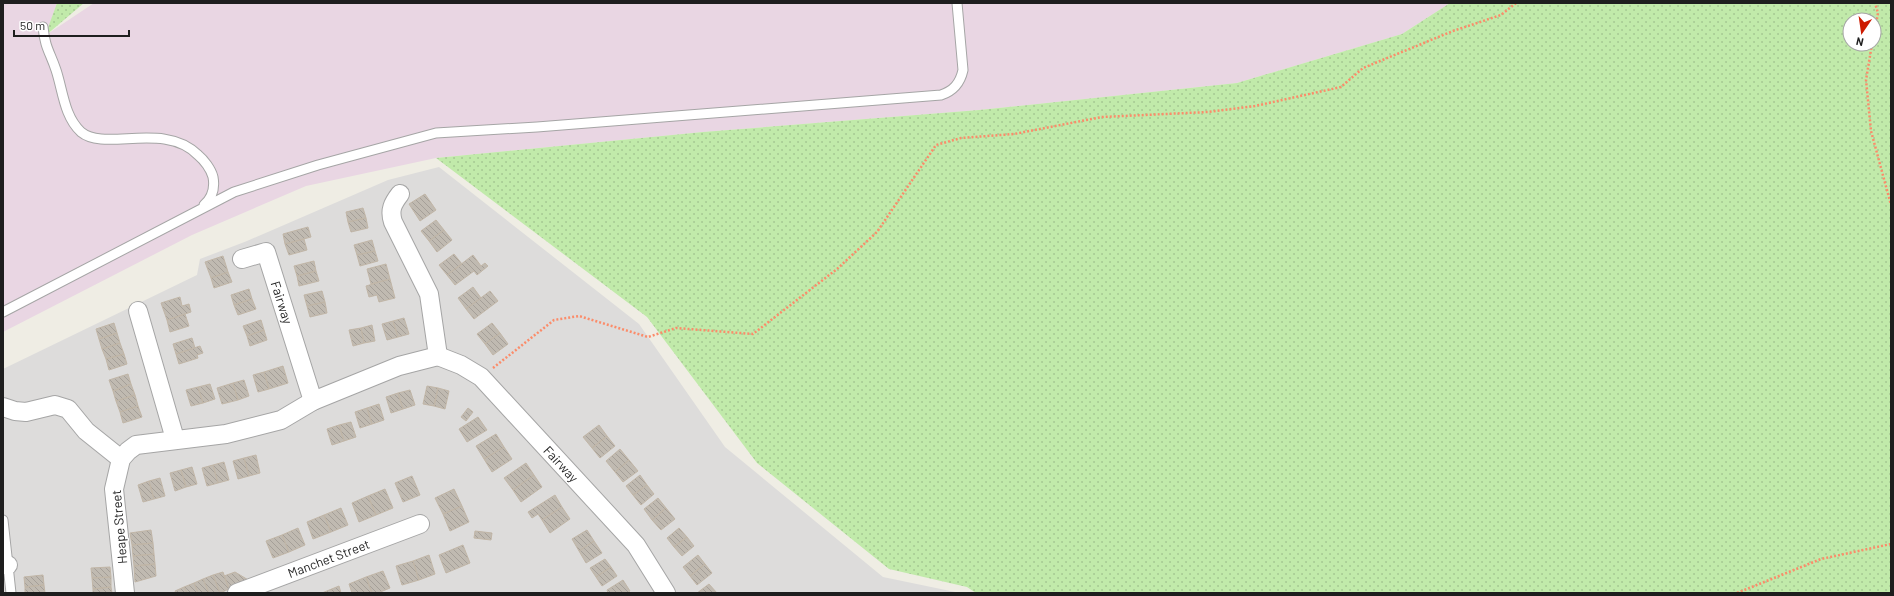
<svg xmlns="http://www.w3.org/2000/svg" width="1894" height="596" font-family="Barlow,sans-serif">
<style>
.residential{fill:#dddcdb}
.railway{fill:#e9d6e3}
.grass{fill:url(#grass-dots);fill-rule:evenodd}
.building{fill:url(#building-back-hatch);stroke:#c1b6a7}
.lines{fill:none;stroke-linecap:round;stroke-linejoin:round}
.service-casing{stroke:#a5a5a5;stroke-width:11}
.minor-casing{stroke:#a5a5a5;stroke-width:20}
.path{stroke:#fb8c6a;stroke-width:2.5;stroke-dasharray:2 2;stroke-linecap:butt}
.service{stroke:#fff;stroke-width:9}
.minor{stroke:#fff;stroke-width:18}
.labels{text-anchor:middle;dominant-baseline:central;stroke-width:3;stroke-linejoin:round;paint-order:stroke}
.street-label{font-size:13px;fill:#1e1e1e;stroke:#fff}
</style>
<defs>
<pattern id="grass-dots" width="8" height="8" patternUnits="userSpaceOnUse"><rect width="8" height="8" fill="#c1eaaa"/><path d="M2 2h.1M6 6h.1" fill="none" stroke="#a5c892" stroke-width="1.8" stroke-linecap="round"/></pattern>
<pattern id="building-back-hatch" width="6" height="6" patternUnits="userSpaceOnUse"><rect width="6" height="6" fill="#c0bab1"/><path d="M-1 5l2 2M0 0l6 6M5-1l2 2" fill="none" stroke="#a59f98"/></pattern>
</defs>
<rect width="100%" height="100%" fill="#efede4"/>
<!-- residential -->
<path class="residential" d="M 439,167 L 639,324 L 725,447 L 883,577 L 960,593 L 3,593 L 3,369 L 197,275 L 200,259 L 247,241 L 388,180 Z"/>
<!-- railway -->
<path class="railway" d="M 3,3 L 57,3 L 46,35 L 94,3 L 1450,3 L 1402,34 L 1237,83 L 979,110 L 703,132 L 436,158 L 306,186 L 192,235 L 3,332 Z"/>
<!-- grass -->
<path class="grass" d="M 57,3 L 84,3 L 45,36 Z
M 1450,3 L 1891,3 L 1891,593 L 976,593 L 967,587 L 889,569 L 757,463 L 647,317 L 436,158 L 703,132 L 979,110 L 1237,83 L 1402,34 ZM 1850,20 L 1874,20 L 1874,44 L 1850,44 Z"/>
<!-- building -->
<path class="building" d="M 425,194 L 436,210 L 420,221 L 409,204 Z
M 363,208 L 366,218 L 348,222 L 346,212 Z
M 366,218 L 368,228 L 351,232 L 348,222 Z
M 436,220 L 444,230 L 429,241 L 421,231 Z
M 308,227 L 311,237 L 285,244 L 283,234 Z
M 444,230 L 452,240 L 437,252 L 429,241 Z
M 304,239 L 307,250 L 289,255 L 285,244 Z
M 372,240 L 375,251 L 357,255 L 354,245 Z
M 375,251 L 378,261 L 360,266 L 357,255 Z
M 454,254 L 462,264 L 447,275 L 439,265 Z
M 473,255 L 481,266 L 485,263 L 488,266 L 477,275 L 474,271 L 455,285 L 447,275 Z
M 223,256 L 228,272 L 211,278 L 205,262 Z
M 314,261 L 316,271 L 297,276 L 294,266 Z
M 386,264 L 390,279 L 371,284 L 367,269 Z
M 316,271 L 319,281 L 299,286 L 297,276 Z
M 228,272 L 232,282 L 214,288 L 211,278 Z
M 390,279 L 395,298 L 379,302 L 377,295 L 369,297 L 366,286 Z
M 473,287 L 481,298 L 466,309 L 458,298 Z
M 249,289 L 252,299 L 234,305 L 231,295 Z
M 322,291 L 325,302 L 307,306 L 304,295 Z
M 490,291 L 498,301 L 474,319 L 466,309 Z
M 180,297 L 182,306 L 189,304 L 191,312 L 167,320 L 161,303 Z
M 252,299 L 256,309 L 238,315 L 234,305 Z
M 325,302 L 327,313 L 310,317 L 307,306 Z
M 185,314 L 189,326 L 170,332 L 167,320 Z
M 404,318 L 409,334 L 398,337 L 393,321 Z
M 261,320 L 264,330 L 247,336 L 243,326 Z
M 393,321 L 398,337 L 387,340 L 382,324 Z
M 114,323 L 117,333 L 99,339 L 96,329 Z
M 492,323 L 500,333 L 485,344 L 477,334 Z
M 372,325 L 375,341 L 364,343 L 361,328 Z
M 361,328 L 364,343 L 353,346 L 349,330 Z
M 264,330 L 267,340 L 250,346 L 247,336 Z
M 117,333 L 120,343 L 102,349 L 99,339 Z
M 500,333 L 508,344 L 493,355 L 485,344 Z
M 192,338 L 195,348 L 176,354 L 173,344 Z
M 120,343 L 124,354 L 106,359 L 102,349 Z
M 200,346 L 203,353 L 197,355 L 198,358 L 179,364 L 176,354 Z
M 124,354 L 127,364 L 109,370 L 106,359 Z
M 283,366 L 288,383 L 269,389 L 264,372 Z
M 264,372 L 269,389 L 258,392 L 253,375 Z
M 128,374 L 131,384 L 113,391 L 109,380 Z
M 244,380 L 249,396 L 238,400 L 233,383 Z
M 233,383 L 238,400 L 222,404 L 217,388 Z
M 131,384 L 135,395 L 116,401 L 113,391 Z
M 210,384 L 215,399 L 203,403 L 198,387 Z
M 427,386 L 438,388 L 434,406 L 423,404 Z
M 198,387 L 203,403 L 191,406 L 186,390 Z
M 438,388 L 449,391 L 445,409 L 434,406 Z
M 410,390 L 415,405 L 403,409 L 398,393 Z
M 398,393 L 403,409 L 391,413 L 386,397 Z
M 135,395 L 138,406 L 120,412 L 116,401 Z
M 379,404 L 384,420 L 372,424 L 367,408 Z
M 138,406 L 142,417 L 123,423 L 120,412 Z
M 367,408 L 372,424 L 360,428 L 355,412 Z
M 468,408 L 473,412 L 466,421 L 461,417 Z
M 478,417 L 487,430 L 467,442 L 459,429 Z
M 351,422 L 356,437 L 344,441 L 339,425 Z
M 339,425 L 344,441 L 332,445 L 327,429 Z
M 599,425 L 607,436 L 592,448 L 583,437 Z
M 496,434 L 504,447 L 484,459 L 476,446 Z
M 607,436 L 615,446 L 600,458 L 592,448 Z
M 504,447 L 512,459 L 492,472 L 484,459 Z
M 620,449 L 629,460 L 615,472 L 606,461 Z
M 256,455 L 260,473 L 249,476 L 244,458 Z
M 244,458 L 249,476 L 238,479 L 233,461 Z
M 629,460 L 638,471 L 623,482 L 615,472 Z
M 224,462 L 229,480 L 218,483 L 213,465 Z
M 526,463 L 534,475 L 513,490 L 504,478 Z
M 213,465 L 218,483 L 207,486 L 202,468 Z
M 192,467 L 197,484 L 186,487 L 181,470 Z
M 181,470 L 186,487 L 175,491 L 170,473 Z
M 534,475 L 542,487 L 521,502 L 513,490 Z
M 640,475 L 647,485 L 633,495 L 626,486 Z
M 412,476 L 420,495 L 403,502 L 395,483 Z
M 160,478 L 165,496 L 154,499 L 149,481 Z
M 149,481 L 154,499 L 143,502 L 138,485 Z
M 647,485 L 654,494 L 641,505 L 633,495 Z
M 385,489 L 393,508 L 376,515 L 368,496 Z
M 454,489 L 462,506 L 443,514 L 435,498 Z
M 555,495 L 562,507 L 542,520 L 538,514 L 532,518 L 528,512 Z
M 368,496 L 376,515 L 359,522 L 352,503 Z
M 658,498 L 666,508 L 652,520 L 644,509 Z
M 462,506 L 469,522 L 450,531 L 443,514 Z
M 562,507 L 570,519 L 550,533 L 542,520 Z
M 341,508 L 348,525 L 331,532 L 324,515 Z
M 666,508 L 675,519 L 661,530 L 652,520 Z
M 324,515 L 331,532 L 313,539 L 307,522 Z
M 298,528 L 305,545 L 289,552 L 282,535 Z
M 679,528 L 687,537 L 674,547 L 667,538 Z
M 151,530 L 153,543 L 132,545 L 130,533 Z
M 587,530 L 594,541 L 579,551 L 572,539 Z
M 475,531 L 492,533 L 491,540 L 474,538 Z
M 282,535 L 289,552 L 273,558 L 266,541 Z
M 687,537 L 694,546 L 682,556 L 674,547 Z
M 594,541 L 602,553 L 586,563 L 579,551 Z
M 153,543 L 154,554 L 133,556 L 132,545 Z
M 463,545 L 470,563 L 446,573 L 439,555 Z
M 154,554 L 155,564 L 134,566 L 133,556 Z
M 429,555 L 435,574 L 419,580 L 413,561 Z
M 698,555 L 705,564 L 690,576 L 683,567 Z
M 605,559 L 611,567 L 596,577 L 590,568 Z
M 413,561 L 419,580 L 402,585 L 396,566 Z
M 155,564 L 156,576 L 135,582 L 134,566 Z
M 705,564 L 712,573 L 697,585 L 690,576 Z
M 110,567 L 111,577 L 92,578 L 91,568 Z
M 611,567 L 617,576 L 602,586 L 596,577 Z
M 383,571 L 390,588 L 378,593 L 372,593 L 366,577 Z
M 223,572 L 229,589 L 220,593 L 213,575 Z
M 235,572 L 250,581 L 229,589 L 224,576 Z
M 43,575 L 44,585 L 25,587 L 24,577 Z
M 213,575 L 220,593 L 209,593 L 203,579 Z
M 111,577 L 111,587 L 93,589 L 92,578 Z
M 366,577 L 372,593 L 352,593 L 349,584 Z
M 203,579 L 209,593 L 198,593 L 194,583 Z
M 623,580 L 630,591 L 627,593 L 608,593 L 607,590 Z
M 194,583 L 198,593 L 187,593 L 184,587 Z
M 709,584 L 717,593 L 697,593 Z
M 44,585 L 45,593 L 25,593 L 25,587 Z
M 339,586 L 341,593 L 322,593 Z
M 111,587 L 112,593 L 93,593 L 93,589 Z
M 184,587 L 187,593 L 176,593 L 175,591 Z"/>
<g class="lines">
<!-- service casing -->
<g class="service-casing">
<path id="service" d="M 43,27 C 45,48 50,52 56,70 C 63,91 64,116 81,132 C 105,152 164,121 198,155 C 204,160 211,169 213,177 C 215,188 212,198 204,205
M 3,312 L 234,192 L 318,165 L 436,133 L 537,127 L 941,95 C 953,91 960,84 963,70 L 957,3
M 3,520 L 11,593"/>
</g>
<!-- minor casing -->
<g class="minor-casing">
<g id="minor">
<path d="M 400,194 C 393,203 389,210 393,222 L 429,294 L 438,356"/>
<path id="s1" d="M 242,259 L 266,252 L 313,401"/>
<path d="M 138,311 L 175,439"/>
<path d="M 3,407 L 15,411 L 26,412 L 55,405 L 68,409 L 86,431 L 121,459"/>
<path d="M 3,565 L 8,565"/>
<path id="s2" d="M 125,593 L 114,489 L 121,459 L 128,451 L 136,445 L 226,434 L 281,420 L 313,401 L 399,366 L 438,356 L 461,365 L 481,377 L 636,545 L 666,593"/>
<path id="s3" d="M 237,593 L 420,524"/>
</g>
</g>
<!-- path -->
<path class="path" d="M 1874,35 L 1878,13 L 1875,3
M 1872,44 L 1866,80 L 1871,131 L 1891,205
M 493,368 L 554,320 L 579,316 L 648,337 L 676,328 L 753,334 L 837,269 L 877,232 L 936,145 L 961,138 L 1014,134 L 1102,117 L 1208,112 L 1255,106 L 1341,87 L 1363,68 L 1453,31 L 1501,15 L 1516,3
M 1737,593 L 1821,559 L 1891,544"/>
<!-- service -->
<use href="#service" class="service"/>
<!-- minor -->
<use href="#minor" class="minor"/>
</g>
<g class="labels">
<!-- street labels -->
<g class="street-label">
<text stroke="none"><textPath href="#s1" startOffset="78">Fairway</textPath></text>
<text stroke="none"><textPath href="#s2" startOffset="640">Fairway</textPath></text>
<text transform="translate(119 527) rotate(-95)">Heape Street</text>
<text stroke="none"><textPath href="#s3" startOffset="98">Manchet Street</textPath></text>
</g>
</g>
<!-- border -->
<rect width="1894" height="596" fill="none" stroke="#1e1e1e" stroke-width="8"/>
<!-- north arrow -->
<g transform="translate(1862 32) rotate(193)"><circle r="19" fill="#ffffff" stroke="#a5a5a5"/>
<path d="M0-3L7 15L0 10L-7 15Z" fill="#cd1a00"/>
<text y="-6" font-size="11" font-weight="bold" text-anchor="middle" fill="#1e1e1e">N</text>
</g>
<!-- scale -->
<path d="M14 30v6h115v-6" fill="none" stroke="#1e1e1e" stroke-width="2"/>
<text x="20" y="30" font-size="12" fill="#1e1e1e" stroke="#ffffff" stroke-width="3" paint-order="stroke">50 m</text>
</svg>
